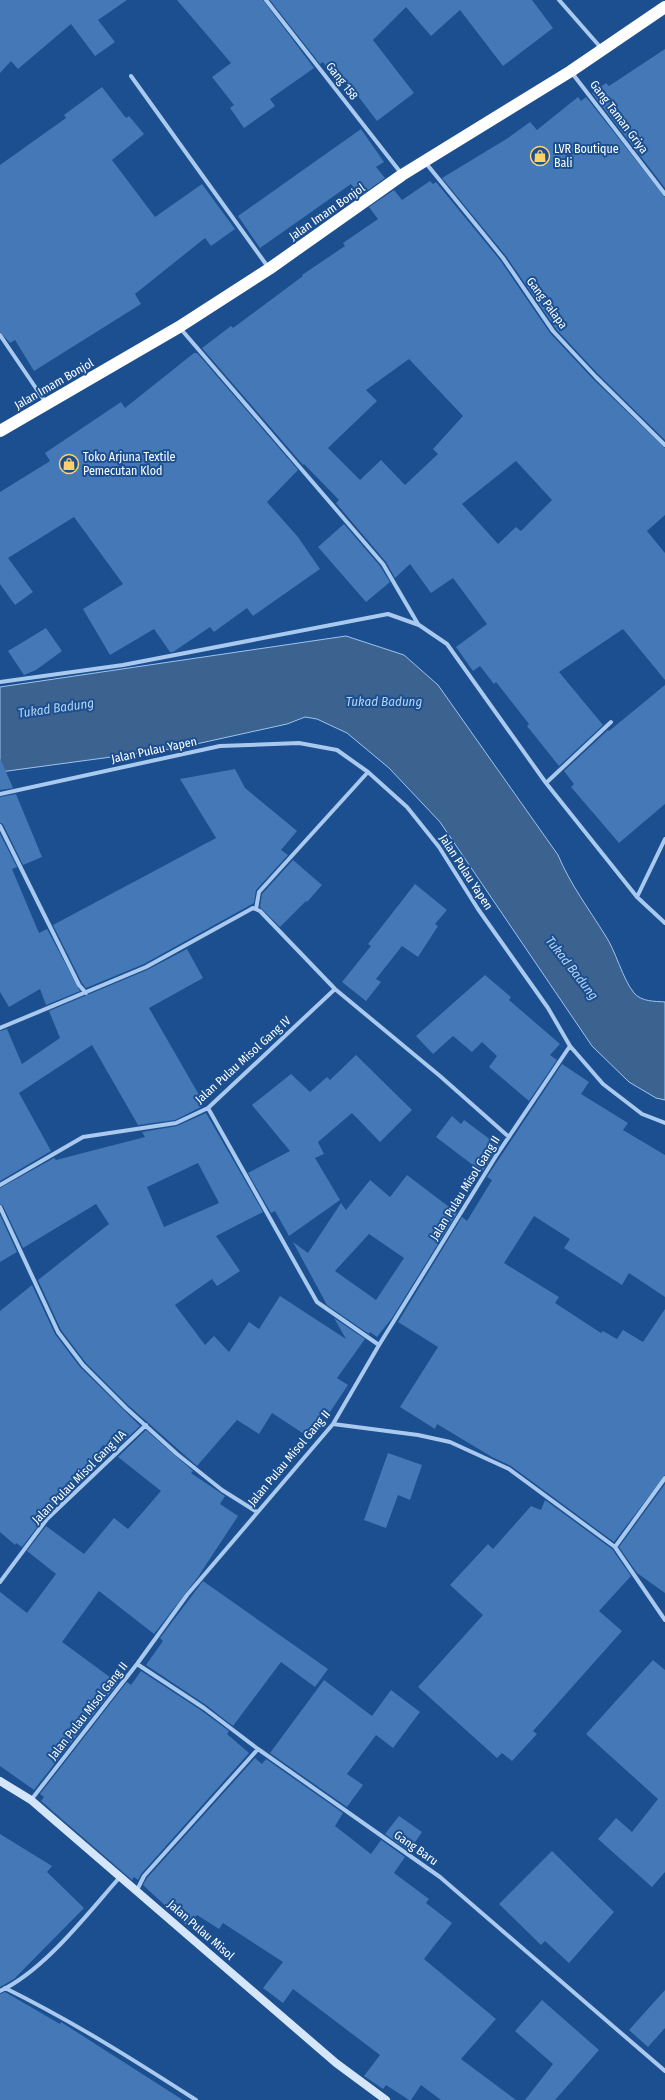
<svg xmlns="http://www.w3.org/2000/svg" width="665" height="2100" font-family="'Fira Sans Condensed',sans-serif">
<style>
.water{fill:#3c6290;stroke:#9cc4f0}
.building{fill:#4478b7;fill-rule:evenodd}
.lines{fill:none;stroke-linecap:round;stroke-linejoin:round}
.street{stroke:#a9c9ee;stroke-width:4}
.secondary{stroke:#d6e6fa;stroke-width:8}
.highway{stroke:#fff;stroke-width:12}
.labels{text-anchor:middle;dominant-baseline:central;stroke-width:4;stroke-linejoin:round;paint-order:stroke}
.street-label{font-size:12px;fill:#fff;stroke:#1b4f8f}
.poi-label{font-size:12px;fill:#fff;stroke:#1b4f8f;text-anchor:start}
.water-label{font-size:13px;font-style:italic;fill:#b5d3f5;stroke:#1b4f8f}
</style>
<rect width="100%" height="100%" fill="#1b4f8f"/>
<!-- water -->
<path class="water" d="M 346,636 L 404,655 L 438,685 L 558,855 C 570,884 589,909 605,935 C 616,951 622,978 634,993 C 642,1002 654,1001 665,1002 L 665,1100 L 656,1098 L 629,1082 L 592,1046 L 440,822 L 389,768 L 347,733 L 317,719 L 305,717 L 287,724 L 178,748 L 0,772 L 0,687 Z"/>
<!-- building -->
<path class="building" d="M 0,0 L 127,0 L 98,20 L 115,42 L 95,56 L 71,24 L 18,69 L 11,61 L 0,73 Z
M 177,0 L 263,0 L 314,68 L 270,99 L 275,106 L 244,128 L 230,108 L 234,105 L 212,77 L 231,63 Z
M 270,0 L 532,0 L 553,28 L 503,66 L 460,10 L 431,36 L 406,7 L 373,40 L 414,93 L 377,121 L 342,75 L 336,80 L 323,62 L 320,64 Z
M 665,49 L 665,188 L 592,93 L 606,83 L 609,86 Z
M 102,87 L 126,118 L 129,116 L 144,134 L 112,160 L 155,217 L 202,184 L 235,229 L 211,246 L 205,238 L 135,294 L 141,304 L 34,371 L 15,340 L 10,343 L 0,332 L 0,165 L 66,118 L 64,115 Z
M 578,97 L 581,101 L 586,97 L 665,197 L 665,440 L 599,375 L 556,329 L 506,256 L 442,178 L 508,138 L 530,122 L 537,130 Z
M 361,129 L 384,162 L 376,167 L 385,178 L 360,196 L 351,184 L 260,248 L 238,216 Z
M 430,181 L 433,184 L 436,182 L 500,260 L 550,333 L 593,379 L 665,448 L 665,515 L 647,531 L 665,553 L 665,680 L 623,629 L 559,672 L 603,725 L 559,766 L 527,726 L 529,724 L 496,682 L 494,684 L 480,666 L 473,671 L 456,647 L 487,624 L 453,578 L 431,593 L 410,564 L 395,578 L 386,562 L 336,503 L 339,500 L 304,464 L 303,465 L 202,348 L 231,326 L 233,328 L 303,276 L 302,275 L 345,246 L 343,243 L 378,219 L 369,207 L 394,190 L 402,200 ZM 409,359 L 463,416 L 433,449 L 438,454 L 405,485 L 381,460 L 360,480 L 328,448 L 377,401 L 366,390 ZM 516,461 L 552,500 L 521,531 L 516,527 L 498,544 L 462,504 Z
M 194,353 L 197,353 L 298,470 L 267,502 L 298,537 L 320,569 L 253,616 L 247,608 L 214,632 L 210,627 L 173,652 L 170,652 L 154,629 L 110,655 L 83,609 L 123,584 L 74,517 L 8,558 L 33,592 L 15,605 L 0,584 L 0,492 L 50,461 L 45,453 L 121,402 L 125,408 Z
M 344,524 L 380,566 L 390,582 L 366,602 L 318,547 Z
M 46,628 L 62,651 L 36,670 L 24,675 L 8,651 Z
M 665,685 L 665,804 L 619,843 L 571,787 L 574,784 L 564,771 L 608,730 L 609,731 Z
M 0,758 L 13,788 L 0,790 Z
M 235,769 L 245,788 L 297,831 L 281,850 L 288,855 L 256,890 L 254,903 L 144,964 L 86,988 L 82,983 L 53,925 L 216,838 L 180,779 Z
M 16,794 L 42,857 L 23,865 L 3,824 L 0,823 L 0,797 Z
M 0,834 L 17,867 L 12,869 L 39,933 L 47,929 L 80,991 L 46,1005 L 40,989 L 9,1007 L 0,992 Z
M 293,860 L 322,885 L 307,902 L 306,901 L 280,927 L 260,907 L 262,894 Z
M 415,884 L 447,910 L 435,924 L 438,926 L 418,957 L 402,946 L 376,979 L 381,982 L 366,1001 L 342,982 L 371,946 L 368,944 Z
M 187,949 L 203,978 L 149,1008 L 202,1100 L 200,1101 L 203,1106 L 175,1120 L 138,1125 L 92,1045 L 19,1093 L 51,1151 L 0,1181 L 0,1031 L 7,1029 L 22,1064 L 60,1038 L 49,1011 L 147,970 Z
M 485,975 L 511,997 L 509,1000 L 560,1044 L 550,1055 L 557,1060 L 529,1101 L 489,1067 L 497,1056 L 482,1042 L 472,1052 L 453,1036 L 433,1054 L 416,1036 Z
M 356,1055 L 412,1110 L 380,1142 L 352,1113 L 318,1142 L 324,1154 L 315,1158 L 340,1200 L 289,1236 L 275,1211 L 271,1213 L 248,1173 L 290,1151 L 252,1105 L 291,1074 L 310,1092 L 327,1077 L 330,1080 Z
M 562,1064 L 589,1082 L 581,1094 L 628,1123 L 623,1130 L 665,1155 L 665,1297 L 629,1273 L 622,1285 L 564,1248 L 570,1239 L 534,1216 L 504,1263 L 559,1297 L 555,1303 L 601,1333 L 603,1331 L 617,1339 L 623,1330 L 643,1342 L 665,1309 L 665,1475 L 614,1542 L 511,1466 L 492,1457 L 437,1424 L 435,1429 L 400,1407 L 438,1347 L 398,1322 L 462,1217 L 467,1221 L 492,1180 L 487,1177 Z
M 206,1113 L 263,1212 L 216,1236 L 240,1271 L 217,1286 L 212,1279 L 175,1305 L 205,1345 L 214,1336 L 229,1352 L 249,1322 L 259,1329 L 280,1296 L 346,1339 L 334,1318 L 365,1339 L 337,1378 L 348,1385 L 330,1412 L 325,1408 L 307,1436 L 272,1413 L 259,1434 L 237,1420 L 197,1466 L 128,1405 L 86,1363 L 61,1330 L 38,1280 L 109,1224 L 96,1204 L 23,1248 L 3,1206 L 0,1204 L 0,1188 L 54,1158 L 56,1160 L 145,1137 L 142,1132 L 177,1126 ZM 198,1163 L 219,1203 L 164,1227 L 147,1187 Z
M 452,1116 L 461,1124 L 464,1120 L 499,1146 L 482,1172 L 436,1137 Z
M 407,1175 L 457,1213 L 392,1318 L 377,1337 L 370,1332 L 369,1334 L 327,1305 L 293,1242 L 308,1253 L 341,1203 L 346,1210 L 370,1180 L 390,1197 ZM 369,1234 L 404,1258 L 376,1300 L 335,1271 Z
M 0,1215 L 17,1252 L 0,1262 Z
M 32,1285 L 55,1334 L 80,1367 L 140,1426 L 112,1452 L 103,1445 L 80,1477 L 77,1475 L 22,1547 L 16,1543 L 15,1545 L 0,1532 L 0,1311 Z
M 146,1430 L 193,1471 L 191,1473 L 225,1496 L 220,1504 L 238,1516 L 198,1577 L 154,1634 L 99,1591 L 62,1642 L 118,1683 L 34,1790 L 0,1766 L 0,1592 L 27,1613 L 56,1574 L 27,1551 L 46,1526 L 84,1554 L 114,1518 L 128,1529 L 161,1491 L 118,1457 Z
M 388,1453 L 422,1465 L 410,1500 L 398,1495 L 386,1528 L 364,1520 Z
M 665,1484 L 665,1593 L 637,1573 L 619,1547 Z
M 545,1500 L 612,1549 L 631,1576 L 599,1611 L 622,1631 L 533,1731 L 537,1734 L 512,1761 L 502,1753 L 497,1758 L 418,1687 L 483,1615 L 450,1585 L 488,1544 L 493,1549 L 531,1506 L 541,1510 Z
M 203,1581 L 328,1669 L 315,1687 L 281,1662 L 233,1726 L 206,1705 L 146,1665 L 163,1641 L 160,1638 Z
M 653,1660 L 665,1670 L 665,1872 L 652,1887 L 598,1839 L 616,1818 L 632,1832 L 658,1799 L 586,1734 Z
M 141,1671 L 202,1711 L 229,1731 L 227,1734 L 249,1753 L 141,1874 L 138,1880 L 134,1877 L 132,1880 L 41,1801 L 44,1797 L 40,1794 L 127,1682 L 131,1685 Z
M 324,1680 L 372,1716 L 391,1690 L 420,1712 L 393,1748 L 376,1735 L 347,1774 L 363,1785 L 347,1807 L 270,1753 Z
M 255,1758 L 262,1764 L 266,1759 L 343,1813 L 335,1826 L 371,1854 L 381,1840 L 405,1857 L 394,1873 L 429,1899 L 426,1903 L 452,1923 L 424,1959 L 496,2019 L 461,2059 L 516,2100 L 441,2100 L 421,2085 L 411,2100 L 409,2100 L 386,2085 L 383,2089 L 364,2076 L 380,2055 L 293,1989 L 283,2003 L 263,1988 L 283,1962 L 223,1923 L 219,1929 L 197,1915 L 187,1926 L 143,1885 L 147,1878 Z
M 399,1816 L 422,1832 L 409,1851 L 385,1834 Z
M 0,1834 L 52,1866 L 47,1872 L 84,1908 L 14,1979 L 0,1987 Z
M 552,1851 L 614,1912 L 569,1963 L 545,1941 L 541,1945 L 499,1904 Z
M 665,1990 L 665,2028 L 648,2047 L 629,2030 Z
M 5,1992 L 60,2024 L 61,2022 L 183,2100 L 0,2100 L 0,1994 Z
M 542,2000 L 599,2050 L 555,2100 L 525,2100 L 553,2064 L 515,2031 Z"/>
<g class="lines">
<!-- street -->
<path class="street" d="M 266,0 L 401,173
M 559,0 L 602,49
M 572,73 L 665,194
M 131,76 L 268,267
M 425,162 L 503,258 L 553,331 L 596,377 L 665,445
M 180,328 L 383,564 L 418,624
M 0,335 L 46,403
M 0,682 L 123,665 L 388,614 L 419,625 L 447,644 L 546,783 L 637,897 L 665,923
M 546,783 L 611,722
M 0,794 L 220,746 L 299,743 L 337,750 L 368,772 L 407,807 L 439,847 L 478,909 L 548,1008 L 570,1046 L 603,1084 L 642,1114 L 665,1123
M 0,826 L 79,985 L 86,993
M 637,897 L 665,839
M 256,909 L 259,892 L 368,772
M 0,1028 L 146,967 L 253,908 L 260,911 L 335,989 L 440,1076 L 509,1137
M 208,1108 L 317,1302 L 379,1345
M 0,1185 L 83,1137 L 176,1123 L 208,1108 L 335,989
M 0,1207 L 58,1332 L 83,1365 L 126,1408 L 177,1454 L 222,1490 L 257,1512
M 333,1424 L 418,1435 L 450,1442 L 509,1469 L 615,1547 L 665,1620
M 615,1547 L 665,1478
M 0,1582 L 47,1519 L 146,1425
M 137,1664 L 204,1708 L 258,1749 L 440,1877 L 665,2071
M 31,1800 L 137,1664 L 187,1595 L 333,1424 L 379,1345 L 496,1156 L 570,1046
M 137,1890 L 144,1876 L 258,1749
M 5,1988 C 72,2021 134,2060 196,2100
M 0,1991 C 45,1970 87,1914 120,1877"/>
<!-- secondary -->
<path class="secondary" d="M 0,1781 L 31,1800 L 336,2063 L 386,2100"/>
<!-- highway -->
<path class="highway" d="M 0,431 L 179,327 L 269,269 L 402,175 L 571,71 L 665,7"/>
</g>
<!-- icons -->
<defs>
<g id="shop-ring" transform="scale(1)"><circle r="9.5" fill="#1b4f8f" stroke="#ffd166" stroke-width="1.5"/><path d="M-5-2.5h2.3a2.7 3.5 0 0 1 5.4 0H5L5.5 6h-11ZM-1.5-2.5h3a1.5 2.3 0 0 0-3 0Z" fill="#ffd166"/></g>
</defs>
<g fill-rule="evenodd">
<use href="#shop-ring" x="540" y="156"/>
<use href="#shop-ring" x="69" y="464"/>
</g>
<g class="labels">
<!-- street labels -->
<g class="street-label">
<text transform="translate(342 81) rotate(52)">Gang 158</text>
<text transform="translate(619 117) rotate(53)">Gang Taman Griya</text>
<text transform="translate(327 212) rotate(-35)">Jalan Imam Bonjol</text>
<text transform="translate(547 303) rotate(54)">Gang Palapa</text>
<text transform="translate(54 384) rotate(-30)">Jalan Imam Bonjol</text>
<text transform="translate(154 750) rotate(-12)">Jalan Pulau Yapen</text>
<text transform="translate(466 872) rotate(57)">Jalan Pulau Yapen</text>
<text transform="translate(243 1060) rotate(-42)">Jalan Pulau Misol Gang IV</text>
<text transform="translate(465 1188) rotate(-58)">Jalan Pulau Misol Gang II</text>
<text transform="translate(289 1458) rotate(-50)">Jalan Pulau Misol Gang II</text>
<text transform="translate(79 1477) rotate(-45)">Jalan Pulau Misol Gang IIA</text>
<text transform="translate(88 1711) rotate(-52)">Jalan Pulau Misol Gang II</text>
<text transform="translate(416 1848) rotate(35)">Gang Baru</text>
<text transform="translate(201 1930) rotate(41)">Jalan Pulau Misol</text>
</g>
<!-- poi labels -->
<g class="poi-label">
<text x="554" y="149">LVR Boutique<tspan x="554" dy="14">Bali</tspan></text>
<text x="83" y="457">Toko Arjuna Textile<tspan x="83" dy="14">Pemecutan Klod</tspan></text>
</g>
<!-- water labels -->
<g class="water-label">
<text x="384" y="701">Tukad Badung</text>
<text transform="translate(56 708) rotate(-8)">Tukad Badung</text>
<text transform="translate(572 968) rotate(52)">Tukad Badung</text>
</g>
</g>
</svg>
